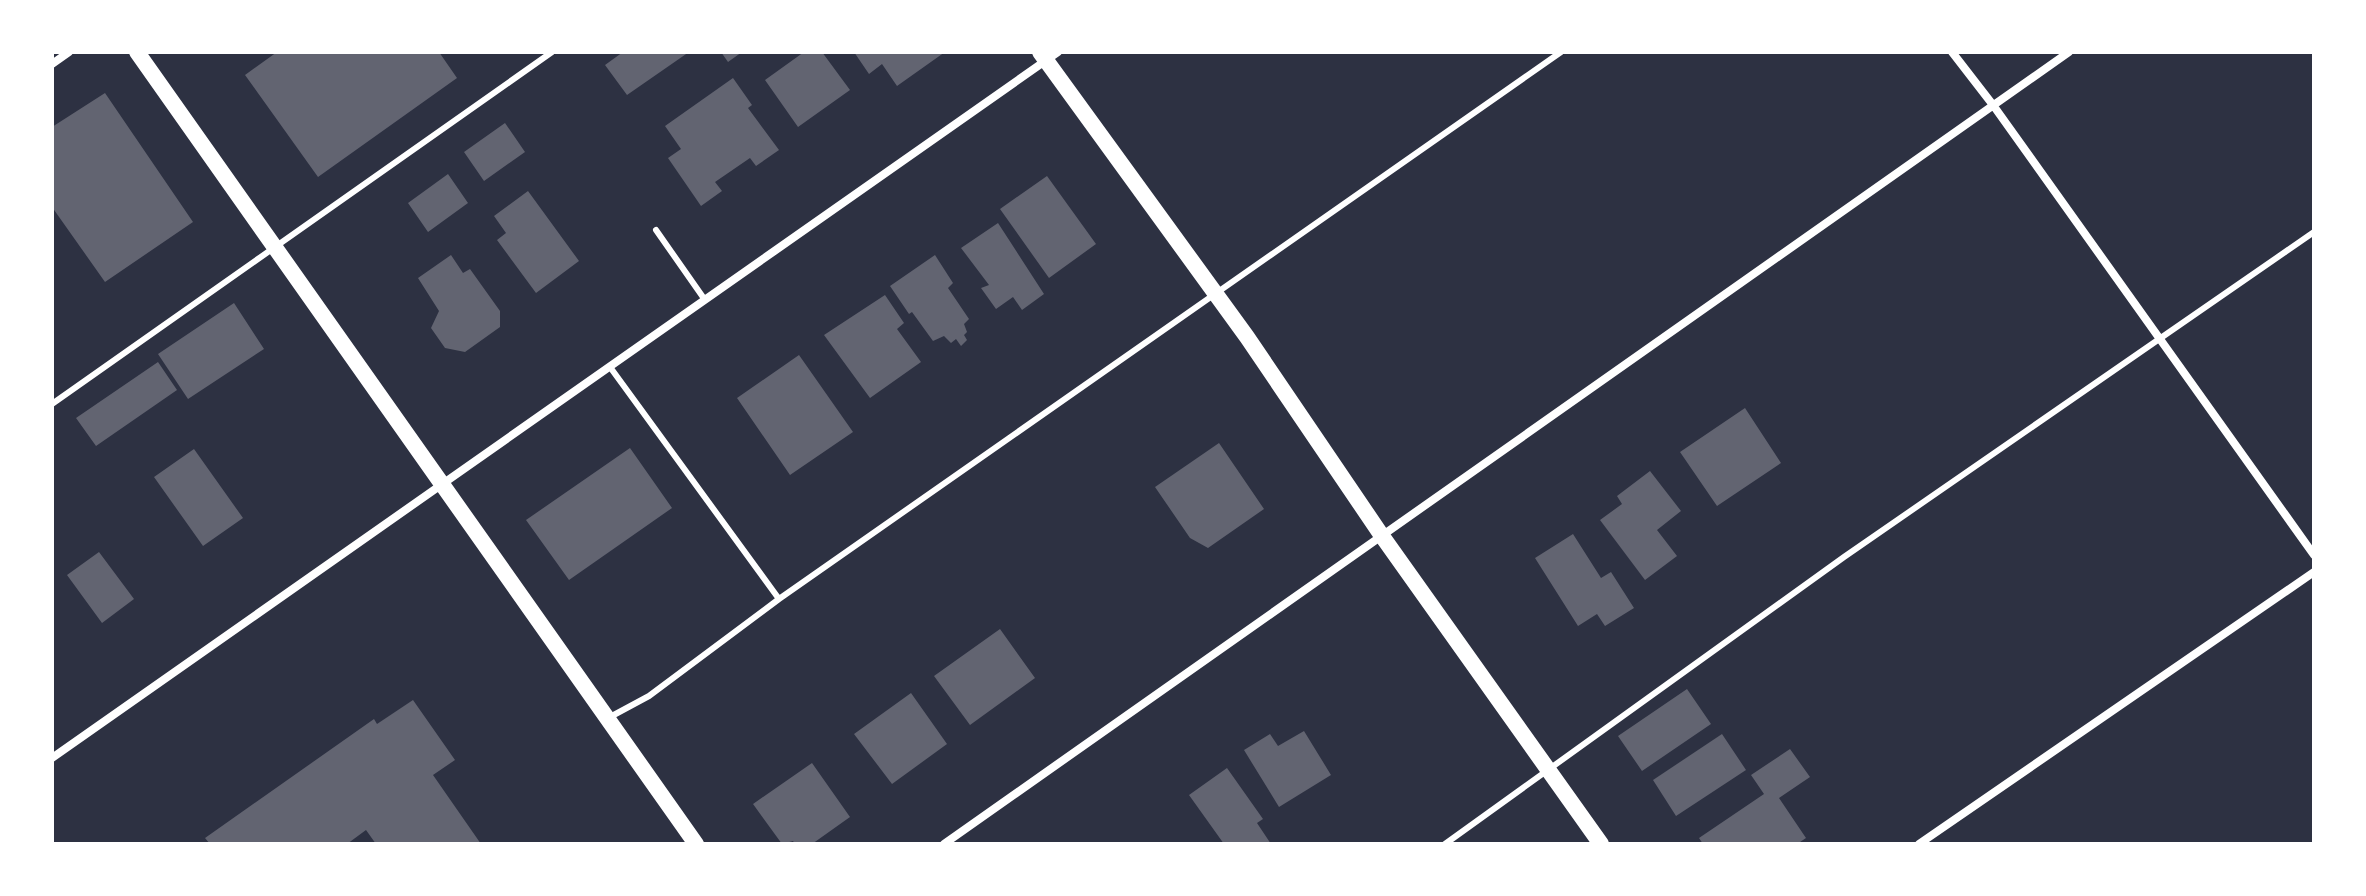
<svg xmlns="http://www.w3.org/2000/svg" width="2366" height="896" font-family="'Alegreya Sans',sans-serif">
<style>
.building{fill:#626471}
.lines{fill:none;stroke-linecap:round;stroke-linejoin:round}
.service{stroke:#fff;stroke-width:6}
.minor{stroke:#fff;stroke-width:8}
.secondary{stroke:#fff;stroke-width:16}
</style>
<rect width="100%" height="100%" fill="#2d3142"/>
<!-- building -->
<path class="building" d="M 277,52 L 439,52 L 457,78 L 318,177 L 245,75 Z
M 623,52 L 689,52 L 627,95 L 605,65 Z
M 721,52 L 742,52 L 728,62 Z
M 804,52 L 822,52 L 850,90 L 798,127 L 765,80 Z
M 854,52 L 945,52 L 897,86 L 882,64 L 869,74 Z
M 733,78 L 752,105 L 748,108 L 779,150 L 756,166 L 750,158 L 715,182 L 722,191 L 701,206 L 668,158 L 681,149 L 665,126 Z
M 105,93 L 193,222 L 105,282 L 52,207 L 52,127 Z
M 505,123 L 525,152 L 484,181 L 464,152 Z
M 448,174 L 468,203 L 428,232 L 408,203 Z
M 1047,176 L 1096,244 L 1049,278 L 1000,209 Z
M 528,191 L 579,261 L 536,293 L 497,240 L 506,233 L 494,216 Z
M 998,223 L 1044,294 L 1022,310 L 1013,297 L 996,309 L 981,288 L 989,285 L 961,248 Z
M 451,255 L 463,273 L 470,269 L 500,311 L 500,327 L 465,352 L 445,348 L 431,328 L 439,311 L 418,278 Z
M 935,255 L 953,283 L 948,288 L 969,319 L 964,324 L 967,332 L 964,335 L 967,340 L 961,346 L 956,339 L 951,343 L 944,336 L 933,341 L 912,312 L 909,314 L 890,286 Z
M 885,295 L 904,323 L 897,329 L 921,362 L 870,398 L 824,335 Z
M 234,303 L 264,349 L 188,399 L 158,354 Z
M 799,355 L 853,432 L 790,475 L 737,398 Z
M 158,362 L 177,390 L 96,446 L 76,418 Z
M 1745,408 L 1781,463 L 1717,506 L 1680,452 Z
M 1219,443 L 1264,509 L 1208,548 L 1190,538 L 1155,487 Z
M 630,448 L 672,508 L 569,580 L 526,520 Z
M 194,449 L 243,518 L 203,546 L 154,477 Z
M 1650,471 L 1681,511 L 1657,530 L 1677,556 L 1645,580 L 1600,520 L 1622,504 L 1617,496 Z
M 1573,534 L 1601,578 L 1611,572 L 1634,608 L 1605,626 L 1597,614 L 1578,626 L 1535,558 Z
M 99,552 L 134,599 L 102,623 L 67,575 Z
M 1000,629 L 1035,678 L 970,725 L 934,676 Z
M 1687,689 L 1711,724 L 1642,771 L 1618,736 Z
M 911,693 L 947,744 L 892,784 L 854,734 Z
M 413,700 L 455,760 L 433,775 L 481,844 L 376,844 L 366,830 L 347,844 L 210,844 L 205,838 L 374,719 L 377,724 Z
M 1304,731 L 1331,775 L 1279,807 L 1244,750 L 1270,734 L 1278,746 Z
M 1722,734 L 1746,770 L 1676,816 L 1653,780 Z
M 1790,749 L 1810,777 L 1779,798 L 1806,838 L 1797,844 L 1703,844 L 1699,838 L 1764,794 L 1751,775 Z
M 812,763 L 850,817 L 812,844 L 795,844 L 793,841 L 782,844 L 753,804 Z
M 1227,768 L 1263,819 L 1257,823 L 1271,844 L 1224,844 L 1189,795 Z"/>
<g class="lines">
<!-- service -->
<path class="service" d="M 656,230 L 705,300
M 610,367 L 779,599
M 52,404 L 552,52
M 610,717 L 649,696 L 779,599 L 1561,52
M 1445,844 L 1844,557 L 2314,232"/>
<!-- minor -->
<path class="minor" d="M 1952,52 L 1993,105 L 2314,555
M 52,64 L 69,52
M 52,758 L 1058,52
M 944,844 L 2069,52
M 1919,844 L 2314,572"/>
<!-- secondary -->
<path class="secondary" d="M 137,52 L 696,844
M 1040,52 L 1247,337 L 1382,536 L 1601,844"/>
</g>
<!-- border -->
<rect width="2366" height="896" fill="none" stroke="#ffffff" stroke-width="108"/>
</svg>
